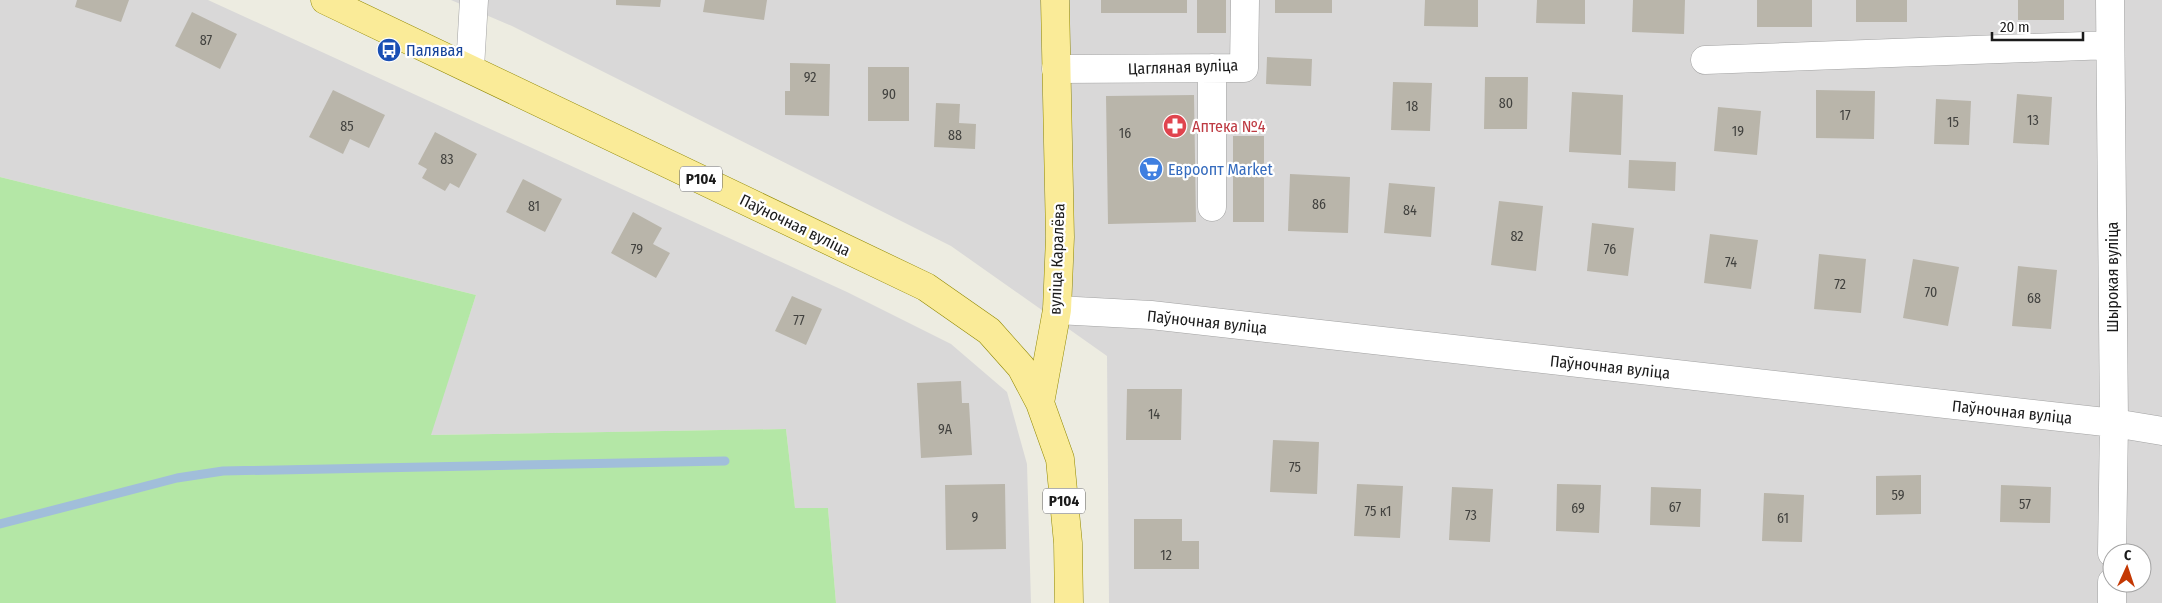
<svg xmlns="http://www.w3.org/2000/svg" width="2162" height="603" font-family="'Fira Sans Condensed',sans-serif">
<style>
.residential{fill:#d9d8d8;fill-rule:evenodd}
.grass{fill:#b4e7a6}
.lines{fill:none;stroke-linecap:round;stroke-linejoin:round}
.stream{stroke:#a1beda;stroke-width:9}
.building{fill:#b9b5aa}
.minor-casing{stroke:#a2a2a2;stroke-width:29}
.major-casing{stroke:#908802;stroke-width:29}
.minor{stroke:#fff;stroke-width:28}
.major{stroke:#faeb98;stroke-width:28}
.labels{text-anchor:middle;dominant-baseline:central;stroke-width:4.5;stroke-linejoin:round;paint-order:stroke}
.number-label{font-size:14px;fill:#42423f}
.shield{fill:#fff;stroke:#5f5f5f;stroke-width:1}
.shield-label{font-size:15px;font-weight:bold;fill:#1b1b1b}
.transit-label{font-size:16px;fill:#164399;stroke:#fff;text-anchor:start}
.street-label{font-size:16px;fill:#1b1b1b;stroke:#fff}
.health-label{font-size:16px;fill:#be3a42;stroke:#fff;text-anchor:start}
.shop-label{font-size:16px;fill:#366cbe;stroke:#fff;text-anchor:start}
</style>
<rect width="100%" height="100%" fill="#edece1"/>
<!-- residential -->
<path class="residential" d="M 0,0 L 208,0 L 847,292 L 951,344 L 1007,392 L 1027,464 L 1031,603 L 836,603 L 828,508 L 795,509 L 786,429 L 430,435 L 476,295 L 0,177 Z
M 451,0 L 2162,0 L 2162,603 L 1109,603 L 1107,356 L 951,246 L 512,26 ZM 2112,553 L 2142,553 L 2142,583 L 2112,583 Z"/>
<!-- grass -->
<path class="grass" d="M 0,177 L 476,295 L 431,435 L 786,429 L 795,508 L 828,508 L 836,603 L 0,603 Z"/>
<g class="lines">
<!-- stream -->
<path class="stream" d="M 0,524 L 177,478 L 223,471 L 725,461"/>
</g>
<!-- building -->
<path class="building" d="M 77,0 L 129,0 L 121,22 L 75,7 Z
M 616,0 L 661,0 L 660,7 L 616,5 Z
M 705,0 L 767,0 L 764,20 L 703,12 Z
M 1101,0 L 1187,0 L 1187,13 L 1101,13 Z
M 1197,0 L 1226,0 L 1226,33 L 1197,33 Z
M 1275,0 L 1332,0 L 1332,13 L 1275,13 Z
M 1425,0 L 1478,0 L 1478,27 L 1424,26 Z
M 1537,0 L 1585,0 L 1585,24 L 1536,23 Z
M 1633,0 L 1685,0 L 1684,34 L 1632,32 Z
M 1757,0 L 1812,0 L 1812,27 L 1757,27 Z
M 1856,0 L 1907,0 L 1907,22 L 1856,22 Z
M 2018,0 L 2064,0 L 2064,20 L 2018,20 Z
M 192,12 L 237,34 L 220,69 L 175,46 Z
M 1267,57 L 1312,59 L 1311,86 L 1266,84 Z
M 790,63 L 830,64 L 829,116 L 785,115 L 785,91 L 790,91 Z
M 868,67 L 909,67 L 909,121 L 868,121 Z
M 1485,77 L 1528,77 L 1527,129 L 1484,129 Z
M 1393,82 L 1432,83 L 1430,131 L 1391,130 Z
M 333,90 L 385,115 L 369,148 L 350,139 L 343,154 L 309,137 Z
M 1816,90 L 1875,91 L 1874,139 L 1816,138 Z
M 1572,92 L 1623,95 L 1621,155 L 1569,152 Z
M 2017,94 L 2052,97 L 2049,145 L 2013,143 Z
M 1194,95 L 1196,222 L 1108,224 L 1106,96 Z
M 1936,99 L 1971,101 L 1969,145 L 1934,144 Z
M 936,103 L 960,104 L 959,123 L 976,124 L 975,149 L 934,147 Z
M 1718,107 L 1761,111 L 1757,155 L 1714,151 Z
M 435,132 L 477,154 L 459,188 L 450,183 L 445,191 L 422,178 L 427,169 L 418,164 Z
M 1233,136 L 1264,136 L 1264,222 L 1233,222 Z
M 1629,160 L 1676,162 L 1675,191 L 1628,188 Z
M 1290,174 L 1350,177 L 1348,233 L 1288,231 Z
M 523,179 L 562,199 L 545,232 L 506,212 Z
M 1389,183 L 1435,187 L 1431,237 L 1384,233 Z
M 1499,201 L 1543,206 L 1536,271 L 1491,265 Z
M 633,212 L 662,228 L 653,244 L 670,253 L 656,278 L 611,253 Z
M 1592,223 L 1634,228 L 1628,276 L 1587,271 Z
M 1710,234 L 1758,240 L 1751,289 L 1704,283 Z
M 1819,254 L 1866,259 L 1861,313 L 1814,309 Z
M 1913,259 L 1959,267 L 1948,326 L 1903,318 Z
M 2018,266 L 2057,270 L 2051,329 L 2012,326 Z
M 792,296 L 822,309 L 806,345 L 775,331 Z
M 961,381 L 962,403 L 969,403 L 972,455 L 921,458 L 917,383 Z
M 1127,389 L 1182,389 L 1181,440 L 1126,440 Z
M 1273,440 L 1319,442 L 1317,494 L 1270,492 Z
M 1921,475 L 1921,514 L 1876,515 L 1876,476 Z
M 1005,484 L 1006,549 L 946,550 L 945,485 Z
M 1357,484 L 1403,486 L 1400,538 L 1354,536 Z
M 1557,484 L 1601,485 L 1599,533 L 1556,531 Z
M 2001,485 L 2051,487 L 2050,523 L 2000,522 Z
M 1452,487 L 1493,489 L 1490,542 L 1449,540 Z
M 1651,487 L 1701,489 L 1700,527 L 1650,525 Z
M 1764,493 L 1804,495 L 1802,542 L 1762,541 Z
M 1134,519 L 1182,519 L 1182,541 L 1199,541 L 1199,569 L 1134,569 Z"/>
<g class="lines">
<!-- minor casing -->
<g class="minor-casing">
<path id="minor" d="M 2110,0 L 2114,423 L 2112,553
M 1705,60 L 2110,45
M 470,68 L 474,0
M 1212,68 L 1212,207
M 1056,69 L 1244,68 L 1245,0
M 1057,310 L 1151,315 L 2114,423 L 2162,431
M 2112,603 L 2112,582"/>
</g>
<!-- major casing -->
<g class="major-casing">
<path id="major" d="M 325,0 L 926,287 L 989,331 L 1021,367 L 1040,403 L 1060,459 L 1068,543 L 1069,603
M 1040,403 L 1057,310 L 1060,237 L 1055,0"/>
</g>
<!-- minor -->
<use href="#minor" class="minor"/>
<!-- major -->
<use href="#major" class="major"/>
</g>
<!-- icons -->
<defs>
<g id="bus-disc" transform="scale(1.25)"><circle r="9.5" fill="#1a4fb4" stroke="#fff"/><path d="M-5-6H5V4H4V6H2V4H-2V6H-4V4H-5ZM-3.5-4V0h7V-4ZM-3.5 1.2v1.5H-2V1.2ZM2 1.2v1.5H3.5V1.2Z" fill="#fff"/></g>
<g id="pharmacy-disc" transform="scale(1.25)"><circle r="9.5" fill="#e0444e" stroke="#fff"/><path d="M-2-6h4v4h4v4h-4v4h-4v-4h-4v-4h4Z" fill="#fff"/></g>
<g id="supermarket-disc" transform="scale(1.25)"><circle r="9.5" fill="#3f7fe0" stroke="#fff"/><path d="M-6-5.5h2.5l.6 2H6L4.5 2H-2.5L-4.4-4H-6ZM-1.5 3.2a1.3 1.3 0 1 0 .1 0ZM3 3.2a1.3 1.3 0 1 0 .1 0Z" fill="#fff"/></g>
</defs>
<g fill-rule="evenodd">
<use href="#bus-disc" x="389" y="50"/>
<use href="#pharmacy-disc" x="1175" y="126"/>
<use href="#supermarket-disc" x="1151" y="169"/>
</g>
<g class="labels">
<!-- number labels -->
<g class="number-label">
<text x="206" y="40">87</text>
<text x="810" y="77">92</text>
<text x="889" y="94">90</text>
<text x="1506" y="103">80</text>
<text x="1412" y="106">18</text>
<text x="1845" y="115">17</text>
<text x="2033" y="120">13</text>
<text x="1953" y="122">15</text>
<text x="347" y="126">85</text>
<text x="1738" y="131">19</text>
<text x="1125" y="133">16</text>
<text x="955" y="135">88</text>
<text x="447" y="159">83</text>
<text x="1319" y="204">86</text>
<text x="534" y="206">81</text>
<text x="1410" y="210">84</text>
<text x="1517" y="236">82</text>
<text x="637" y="249">79</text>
<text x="1610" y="249">76</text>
<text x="1731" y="262">74</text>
<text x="1840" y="284">72</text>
<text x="1931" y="292">70</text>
<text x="2034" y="298">68</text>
<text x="799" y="320">77</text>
<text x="1154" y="414">14</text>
<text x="945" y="429">9А</text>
<text x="1295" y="467">75</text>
<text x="1898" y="495">59</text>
<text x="2025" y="504">57</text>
<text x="1675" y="507">67</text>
<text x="1578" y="508">69</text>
<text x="1378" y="511">75 к1</text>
<text x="1471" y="515">73</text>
<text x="975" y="517">9</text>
<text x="1783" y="518">61</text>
<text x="1166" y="555">12</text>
</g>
<!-- shield labels -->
<g class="shield">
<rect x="680" y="166.5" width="42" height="25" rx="4"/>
<rect x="1043" y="488.5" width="42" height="25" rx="4"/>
</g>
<g class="shield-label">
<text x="701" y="179">Р104</text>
<text x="1064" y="501">Р104</text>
</g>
<!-- transit labels -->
<g class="transit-label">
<text x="406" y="50">Палявая</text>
</g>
<!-- street labels -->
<g class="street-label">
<text transform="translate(1183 67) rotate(-2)">Цагляная вуліца</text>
<text transform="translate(795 225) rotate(26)">Паўночная вуліца</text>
<text transform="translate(1057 259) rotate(-88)">вуліца Каралёва</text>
<text transform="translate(2112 277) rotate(-90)">Шырокая вуліца</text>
<text transform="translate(1207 322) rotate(6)">Паўночная вуліца</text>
<text transform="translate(1610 367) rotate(6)">Паўночная вуліца</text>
<text transform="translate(2012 412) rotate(6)">Паўночная вуліца</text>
</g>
<!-- health labels -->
<g class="health-label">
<text x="1192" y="126">Аптека №4</text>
</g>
<!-- shop labels -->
<g class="shop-label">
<text x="1168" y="169">Евроопт Market</text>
</g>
</g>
<!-- north arrow -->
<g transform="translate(2127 568) rotate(3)"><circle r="24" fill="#ffffff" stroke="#a4a4a4"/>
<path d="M0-4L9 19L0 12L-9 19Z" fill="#c43803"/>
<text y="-8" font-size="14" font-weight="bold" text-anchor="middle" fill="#1b1b1b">С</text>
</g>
<!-- scale -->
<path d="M1992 32v8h91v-8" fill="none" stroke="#1b1b1b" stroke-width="2.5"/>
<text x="2000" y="32" font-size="15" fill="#1b1b1b" stroke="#ffffff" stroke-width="4" paint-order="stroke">20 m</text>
</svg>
